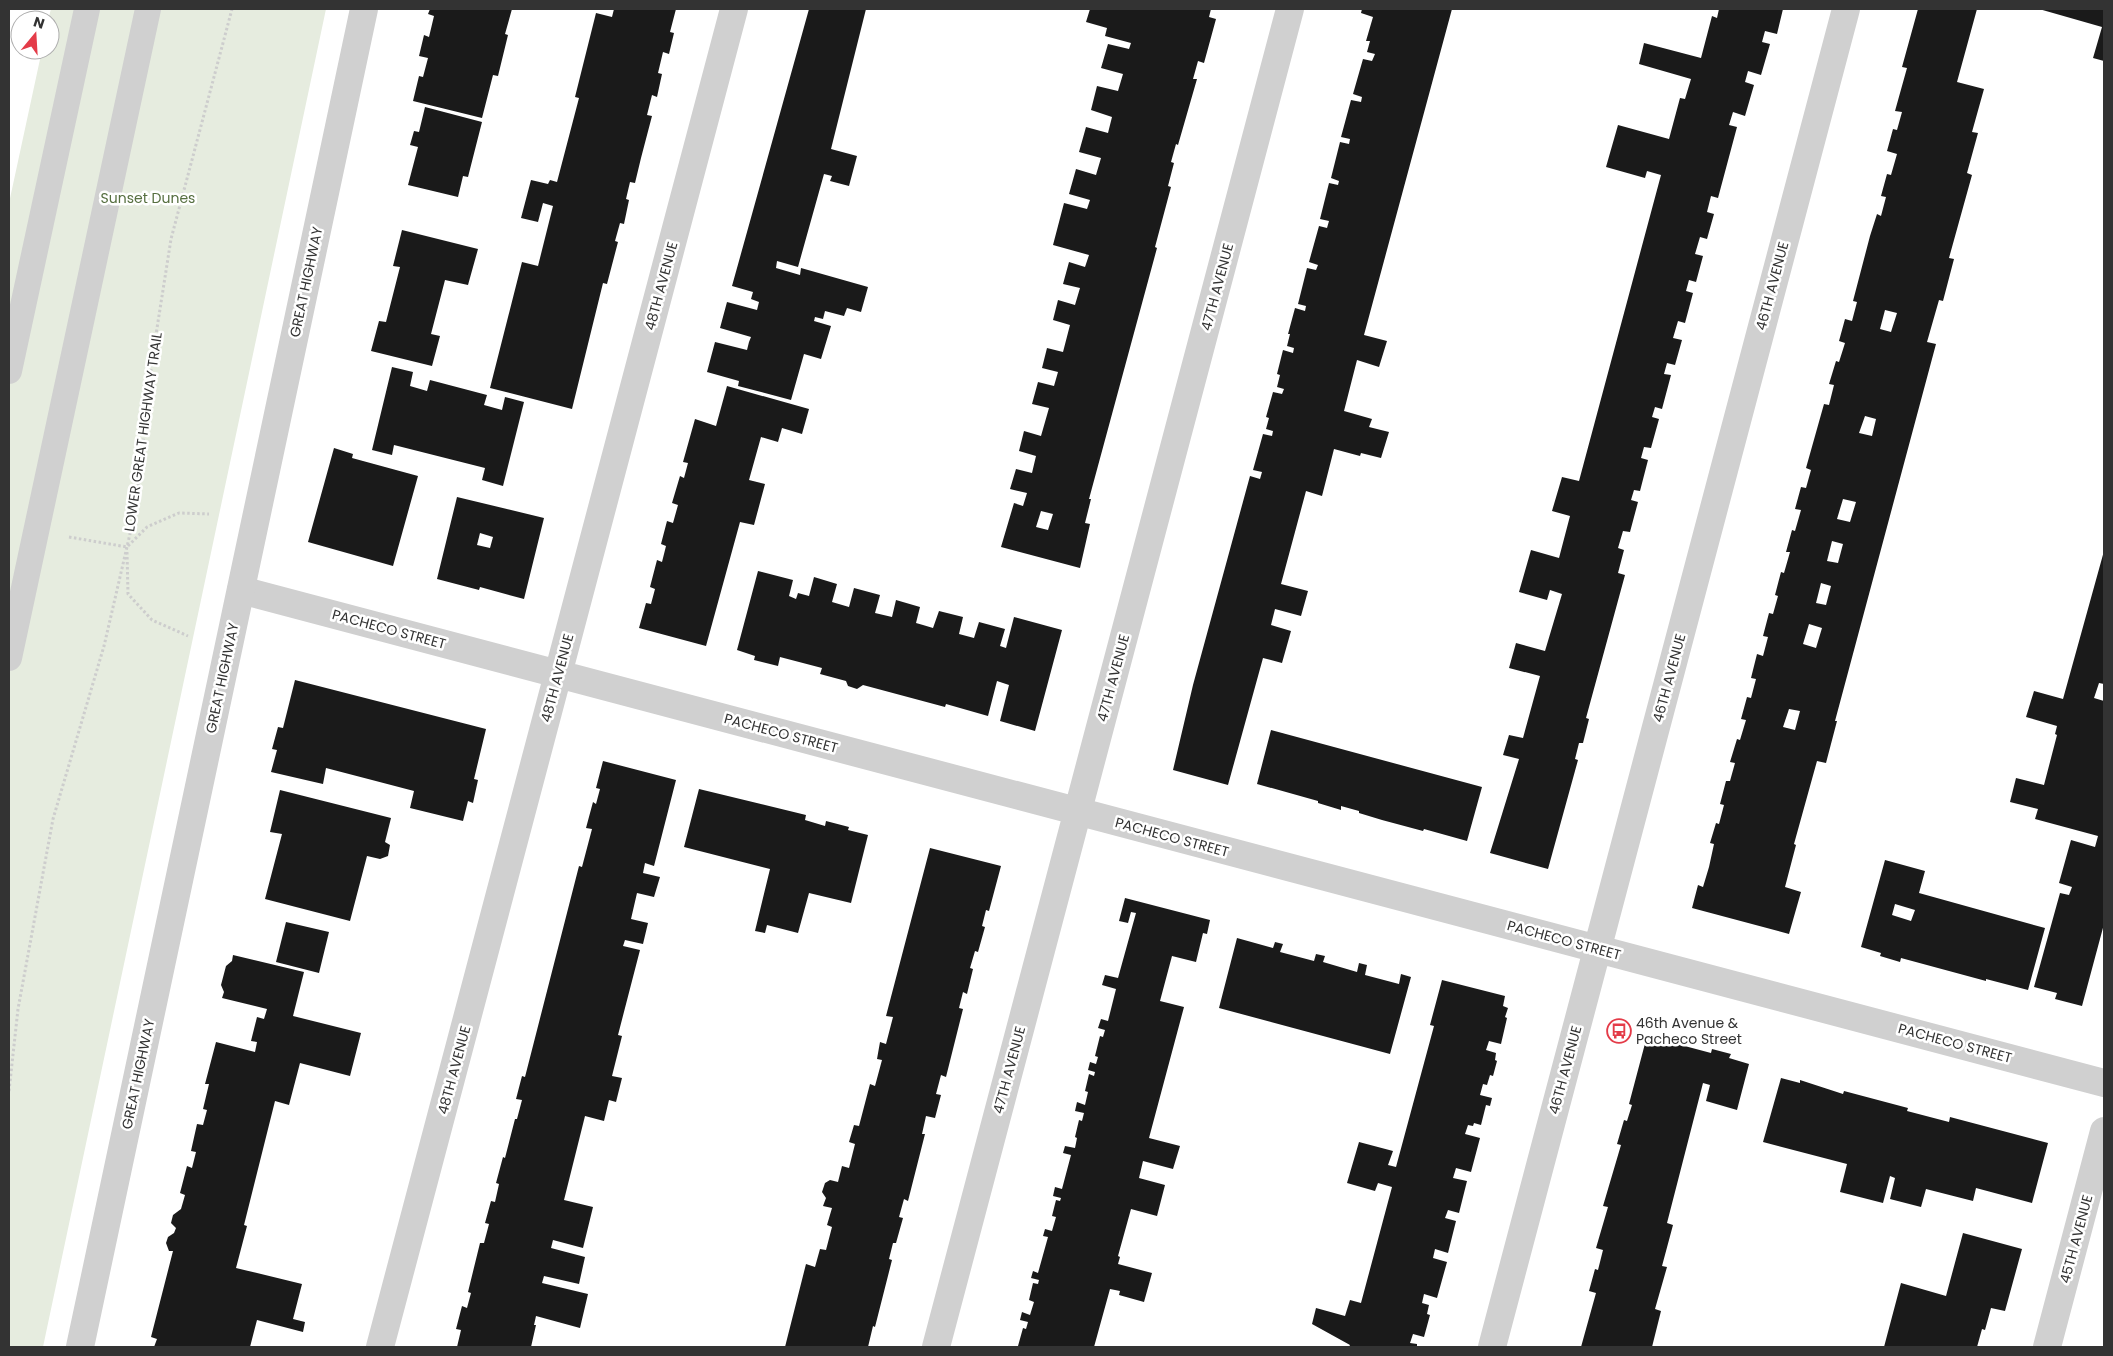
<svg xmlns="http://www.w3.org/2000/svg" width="2113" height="1356" font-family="Poppins,sans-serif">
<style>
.green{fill:#e6ecdf}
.building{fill:#1a1a1a;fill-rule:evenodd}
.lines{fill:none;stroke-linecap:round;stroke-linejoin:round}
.path{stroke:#cdcdcd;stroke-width:3;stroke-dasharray:2.5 2.5;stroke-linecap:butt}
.pedestrian{stroke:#d0d0d0;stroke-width:26}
.minor{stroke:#d0d0d0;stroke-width:28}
.tertiary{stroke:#d0d0d0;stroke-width:28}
.labels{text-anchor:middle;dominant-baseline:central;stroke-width:5;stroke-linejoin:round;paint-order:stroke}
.park-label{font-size:14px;fill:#566f40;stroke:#fff}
.street-label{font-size:14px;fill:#333;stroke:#fff}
.poi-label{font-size:14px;fill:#333;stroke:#fff;text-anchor:start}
</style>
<rect width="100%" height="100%" fill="#fff"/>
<!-- green -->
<path class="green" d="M 51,9 L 326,9 L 43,1347 L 9,1347 L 9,203 L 42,50 L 50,50 L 50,20 L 48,20 Z"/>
<!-- building -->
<path class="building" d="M 430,9 L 512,9 L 505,34 L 508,35 L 498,76 L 493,75 L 482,118 L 413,101 L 419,76 L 423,77 L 428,58 L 419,56 L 424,35 L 429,37 L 434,16 L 428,14 Z
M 614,9 L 676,9 L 670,32 L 674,33 L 669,54 L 663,52 L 658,73 L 662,74 L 657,97 L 652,95 L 647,115 L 652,116 L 641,158 L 635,183 L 630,182 L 626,199 L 629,200 L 624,224 L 620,223 L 615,241 L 618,242 L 607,284 L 603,283 L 572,409 L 490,388 L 522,262 L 538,266 L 553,206 L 543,203 L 538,222 L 521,218 L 531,180 L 548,184 L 550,180 L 557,182 L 579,98 L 575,97 L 596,13 L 612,17 Z
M 809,9 L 866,9 L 831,149 L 857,156 L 849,186 L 830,181 L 832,176 L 824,174 L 798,267 L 777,261 L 776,268 L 800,275 L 801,268 L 868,287 L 861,312 L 847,308 L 844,316 L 825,311 L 823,319 L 815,317 L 814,321 L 831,326 L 821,359 L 804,354 L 791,400 L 738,386 L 739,381 L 707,372 L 715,342 L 747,350 L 749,342 L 751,337 L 720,328 L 727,302 L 757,310 L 759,302 L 751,299 L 753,292 L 732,286 Z
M 1090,9 L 1211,9 L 1209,17 L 1216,19 L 1204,63 L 1198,61 L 1193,79 L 1197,79 L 1178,145 L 1176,144 L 1171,162 L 1174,163 L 1168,186 L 1171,187 L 1155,247 L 1157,248 L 1089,499 L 1091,499 L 1085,523 L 1090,524 L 1080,568 L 1001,547 L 1014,503 L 1023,506 L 1027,493 L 1010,489 L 1016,469 L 1032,473 L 1036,456 L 1019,451 L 1024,431 L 1041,436 L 1049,408 L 1032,404 L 1038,382 L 1054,386 L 1058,372 L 1042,368 L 1047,348 L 1063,352 L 1070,325 L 1053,320 L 1058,300 L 1075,305 L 1080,288 L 1063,284 L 1069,262 L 1085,267 L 1089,255 L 1053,245 L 1064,203 L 1087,209 L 1090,200 L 1069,194 L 1076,169 L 1096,175 L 1101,158 L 1079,152 L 1086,127 L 1108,133 L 1112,117 L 1091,110 L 1097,86 L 1118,91 L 1123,74 L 1101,68 L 1108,44 L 1129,49 L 1131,43 L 1105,36 L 1107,28 L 1086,22 ZM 1041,511 L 1053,514 L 1048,530 L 1036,527 Z
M 1362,9 L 1452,9 L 1364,335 L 1387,341 L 1379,367 L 1357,360 L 1344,411 L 1372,419 L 1369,427 L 1389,432 L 1381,458 L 1361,453 L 1360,456 L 1334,449 L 1322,496 L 1306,491 L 1281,584 L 1308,591 L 1301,616 L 1275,609 L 1271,625 L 1291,631 L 1282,663 L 1263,658 L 1228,785 L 1173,770 L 1193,685 L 1250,476 L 1260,479 L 1262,472 L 1253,470 L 1263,434 L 1272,436 L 1273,431 L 1266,429 L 1269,418 L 1266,417 L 1273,392 L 1282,394 L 1284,389 L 1277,387 L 1280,375 L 1277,374 L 1283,350 L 1293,353 L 1294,348 L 1287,346 L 1290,334 L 1288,334 L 1295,308 L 1305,311 L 1306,306 L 1298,304 L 1307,268 L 1316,270 L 1318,265 L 1309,262 L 1319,226 L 1327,228 L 1329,221 L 1320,219 L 1329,183 L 1338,185 L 1339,181 L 1331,178 L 1340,142 L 1349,144 L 1350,139 L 1341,137 L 1351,100 L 1361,102 L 1362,97 L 1353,94 L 1363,59 L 1372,61 L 1375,54 L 1367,52 L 1370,41 L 1366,41 L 1373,17 L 1361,13 Z
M 1719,9 L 1783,9 L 1777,34 L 1765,31 L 1762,42 L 1770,44 L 1761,75 L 1748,71 L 1745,82 L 1754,85 L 1745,116 L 1733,112 L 1729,125 L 1737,127 L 1718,198 L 1711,196 L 1707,212 L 1714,214 L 1707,239 L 1700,237 L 1695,254 L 1703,256 L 1696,282 L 1689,280 L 1686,291 L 1693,293 L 1685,323 L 1678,321 L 1673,338 L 1682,340 L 1675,365 L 1667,363 L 1664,374 L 1671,375 L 1662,409 L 1655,407 L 1652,417 L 1659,419 L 1651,448 L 1644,447 L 1641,458 L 1648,460 L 1640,491 L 1634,490 L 1631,500 L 1638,502 L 1630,532 L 1623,531 L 1618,548 L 1624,550 L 1618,573 L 1625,575 L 1586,718 L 1589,719 L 1583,743 L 1579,743 L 1575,759 L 1578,760 L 1548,869 L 1490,853 L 1519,759 L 1503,755 L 1509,735 L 1523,738 L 1540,676 L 1509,668 L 1516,643 L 1545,651 L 1562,594 L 1550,590 L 1547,600 L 1519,592 L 1531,550 L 1559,558 L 1570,516 L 1552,511 L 1562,477 L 1579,481 L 1661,175 L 1647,171 L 1645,178 L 1606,167 L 1618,125 L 1669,139 L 1680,98 L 1685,99 L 1691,79 L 1639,64 L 1644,43 L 1701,58 L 1712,16 L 1717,18 Z
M 1918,9 L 1977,9 L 1957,82 L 1984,89 L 1972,132 L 1978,133 L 1967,173 L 1972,175 L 1949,258 L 1954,259 L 1943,301 L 1939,300 L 1927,342 L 1936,344 L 1835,721 L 1837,721 L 1826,763 L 1817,761 L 1794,844 L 1796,845 L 1785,887 L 1801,892 L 1789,934 L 1692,908 L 1698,885 L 1703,887 L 1709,867 L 1714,844 L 1710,843 L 1716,823 L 1719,824 L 1724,805 L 1720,804 L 1726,781 L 1730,781 L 1735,763 L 1730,762 L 1737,739 L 1740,740 L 1746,720 L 1741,719 L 1747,697 L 1751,698 L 1756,679 L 1751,678 L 1757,654 L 1763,656 L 1768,637 L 1763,636 L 1769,613 L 1773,614 L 1778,596 L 1775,595 L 1781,572 L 1784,573 L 1790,552 L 1786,552 L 1792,530 L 1795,531 L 1801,510 L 1795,509 L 1801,487 L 1806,488 L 1811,470 L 1806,468 L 1824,404 L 1829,405 L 1834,385 L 1829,384 L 1836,361 L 1839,362 L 1845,343 L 1839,341 L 1845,319 L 1852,321 L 1857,302 L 1853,301 L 1870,236 L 1877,214 L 1881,216 L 1886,197 L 1881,196 L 1887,174 L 1891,175 L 1897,154 L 1887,151 L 1893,129 L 1897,130 L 1902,112 L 1895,111 L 1907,68 L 1902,67 ZM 1885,310 L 1897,313 L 1891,332 L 1880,329 ZM 1865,416 L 1876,419 L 1872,436 L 1859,433 ZM 1843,499 L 1856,502 L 1850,522 L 1837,519 ZM 1832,541 L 1843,544 L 1838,563 L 1827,561 ZM 1821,583 L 1831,586 L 1826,605 L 1816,603 ZM 1809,624 L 1822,628 L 1816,648 L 1803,644 ZM 1789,709 L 1800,711 L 1795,730 L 1783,727 Z
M 2039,9 L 2104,9 L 2104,61 L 2093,58 L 2102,27 Z
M 425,107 L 482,122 L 468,177 L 463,176 L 458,197 L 408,185 L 418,147 L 410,145 L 414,131 L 419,132 Z
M 402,230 L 478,249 L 468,285 L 445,280 L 431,334 L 440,336 L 432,366 L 371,351 L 379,321 L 386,322 L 400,267 L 393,266 Z
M 392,367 L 413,372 L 410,386 L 427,391 L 430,380 L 487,395 L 484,405 L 502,410 L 505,397 L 524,402 L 503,486 L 482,480 L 485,468 L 394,445 L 392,455 L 372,450 Z
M 727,386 L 809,409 L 802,434 L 782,428 L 778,442 L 761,437 L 749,480 L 765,484 L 754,525 L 740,522 L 706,646 L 639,628 L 646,603 L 651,604 L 655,589 L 650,587 L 657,560 L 662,562 L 666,546 L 661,544 L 667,521 L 673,523 L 678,505 L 672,503 L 680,476 L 684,478 L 688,463 L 683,462 L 695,419 L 716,426 Z
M 334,448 L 353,454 L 352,458 L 418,476 L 393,566 L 308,542 Z
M 457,497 L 544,518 L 524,599 L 480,587 L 479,590 L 437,579 ZM 480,533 L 493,537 L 490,548 L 477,545 Z
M 2104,551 L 2104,684 L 2099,683 L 2094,698 L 2104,701 L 2104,924 L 2082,1006 L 2055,999 L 2057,993 L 2034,987 L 2060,893 L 2069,895 L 2072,887 L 2059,883 L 2071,840 L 2095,847 L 2098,836 L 2035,819 L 2038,809 L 2010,802 L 2016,778 L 2044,785 L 2057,735 L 2055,734 L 2057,726 L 2026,717 L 2034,691 L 2063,699 Z
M 758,571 L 793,580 L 789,596 L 796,599 L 798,593 L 809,596 L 814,577 L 837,584 L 832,602 L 849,607 L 854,588 L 880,595 L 875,613 L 892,617 L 896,600 L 920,607 L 916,623 L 923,625 L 933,628 L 939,611 L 963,617 L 959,634 L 974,638 L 979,622 L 1005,629 L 1000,646 L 1006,648 L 1014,617 L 1062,630 L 1035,731 L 1000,721 L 1009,685 L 997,681 L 988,716 L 946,704 L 945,707 L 863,685 L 857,689 L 848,686 L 846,681 L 820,674 L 822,668 L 780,657 L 778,666 L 754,660 L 755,656 L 737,650 Z
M 295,680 L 486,729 L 474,779 L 478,780 L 473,803 L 468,801 L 463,821 L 410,808 L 414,791 L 372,780 L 326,768 L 323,784 L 271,772 L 277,750 L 272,749 L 278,727 L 283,728 Z
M 1271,730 L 1482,787 L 1467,841 L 1424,829 L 1423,831 L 1382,820 L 1359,813 L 1359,811 L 1341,806 L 1341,810 L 1318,803 L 1318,801 L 1257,784 Z
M 603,761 L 676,780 L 654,866 L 645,863 L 643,873 L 660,877 L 654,897 L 637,893 L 631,919 L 648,923 L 643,944 L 625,940 L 623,946 L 640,950 L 618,1035 L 622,1036 L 612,1076 L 622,1078 L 616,1102 L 609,1100 L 604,1121 L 585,1116 L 564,1200 L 593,1207 L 583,1248 L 553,1240 L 551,1248 L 585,1257 L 579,1284 L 544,1276 L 542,1283 L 588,1294 L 580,1328 L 536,1316 L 534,1325 L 536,1325 L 531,1347 L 457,1347 L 461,1330 L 456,1329 L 462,1306 L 467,1308 L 471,1293 L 468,1292 L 480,1243 L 484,1243 L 489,1224 L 485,1223 L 491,1201 L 495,1202 L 499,1184 L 496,1183 L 503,1157 L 505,1158 L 515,1119 L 517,1119 L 522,1100 L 516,1099 L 522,1076 L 525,1077 L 579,866 L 582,867 L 592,829 L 586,828 L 593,802 L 596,804 L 600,789 L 596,788 Z
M 699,789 L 806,815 L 805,820 L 825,826 L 826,821 L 849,827 L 848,830 L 868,835 L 851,903 L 809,893 L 798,933 L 767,925 L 765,933 L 755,931 L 770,869 L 684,847 Z
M 280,790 L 391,818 L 385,842 L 390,845 L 388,856 L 380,859 L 367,856 L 350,921 L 265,899 L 282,834 L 270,832 Z
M 930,848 L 1001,866 L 989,911 L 986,910 L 982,926 L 985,927 L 978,952 L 975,951 L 970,968 L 973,969 L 967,994 L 963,992 L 959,1008 L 963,1009 L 946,1077 L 941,1075 L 936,1094 L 941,1095 L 935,1118 L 926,1116 L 922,1134 L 925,1134 L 908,1201 L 904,1199 L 899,1217 L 903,1218 L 896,1243 L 893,1243 L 889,1259 L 892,1260 L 875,1327 L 873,1326 L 868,1347 L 785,1347 L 806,1264 L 815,1267 L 820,1249 L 826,1250 L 832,1227 L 827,1225 L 832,1208 L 823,1206 L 826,1198 L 822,1192 L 825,1183 L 830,1180 L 838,1182 L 842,1166 L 849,1168 L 855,1144 L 849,1142 L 854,1125 L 859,1126 L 870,1084 L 875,1086 L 882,1060 L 877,1059 L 880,1042 L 886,1044 L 893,1017 L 886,1016 Z
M 1885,860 L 1925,871 L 1919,893 L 2045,928 L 2028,990 L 1986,979 L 1986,981 L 1901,958 L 1900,962 L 1880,956 L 1881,953 L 1861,947 ZM 1895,904 L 1915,910 L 1911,921 L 1892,915 Z
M 1125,898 L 1210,920 L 1207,934 L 1203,933 L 1196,962 L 1172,956 L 1160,1001 L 1184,1007 L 1149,1138 L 1180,1146 L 1173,1169 L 1143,1161 L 1139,1178 L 1165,1185 L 1157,1216 L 1131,1209 L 1118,1256 L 1120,1257 L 1118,1264 L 1152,1273 L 1144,1302 L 1119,1295 L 1120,1291 L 1110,1289 L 1094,1347 L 1021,1347 L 1018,1346 L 1023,1328 L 1026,1329 L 1028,1322 L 1020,1320 L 1022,1312 L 1030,1315 L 1034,1302 L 1029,1300 L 1033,1283 L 1038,1284 L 1039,1280 L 1031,1278 L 1033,1271 L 1038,1273 L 1048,1237 L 1043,1236 L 1045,1229 L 1052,1231 L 1056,1217 L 1052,1216 L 1056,1200 L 1060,1201 L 1061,1198 L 1053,1196 L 1055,1187 L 1062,1189 L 1071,1155 L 1063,1153 L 1065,1146 L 1075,1148 L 1077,1138 L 1075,1137 L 1079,1120 L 1082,1121 L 1084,1113 L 1075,1111 L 1077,1102 L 1085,1105 L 1088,1092 L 1085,1091 L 1089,1074 L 1094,1076 L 1095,1072 L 1088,1070 L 1090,1062 L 1096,1064 L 1098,1057 L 1095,1056 L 1100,1036 L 1103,1037 L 1105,1030 L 1098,1028 L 1101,1019 L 1108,1021 L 1116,989 L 1102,985 L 1105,975 L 1118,978 L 1136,913 L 1131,912 L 1128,923 L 1119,921 Z
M 286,922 L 329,932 L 319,973 L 276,962 Z
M 1237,938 L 1273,948 L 1275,942 L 1283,944 L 1280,952 L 1314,961 L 1316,954 L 1325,956 L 1323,962 L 1357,972 L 1359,963 L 1367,965 L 1365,975 L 1399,984 L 1401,974 L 1411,977 L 1390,1054 L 1219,1008 Z
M 233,955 L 304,972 L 293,1016 L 361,1033 L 350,1076 L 300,1063 L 289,1105 L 275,1101 L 244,1225 L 247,1226 L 236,1268 L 302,1284 L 293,1319 L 305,1322 L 303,1332 L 257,1320 L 250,1347 L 154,1347 L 157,1339 L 151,1337 L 173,1251 L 169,1251 L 166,1243 L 168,1237 L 174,1233 L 176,1228 L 171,1223 L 173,1215 L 181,1209 L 185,1195 L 180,1193 L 187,1166 L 192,1168 L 196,1152 L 191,1151 L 197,1124 L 203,1125 L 207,1110 L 203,1109 L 209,1084 L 205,1084 L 216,1042 L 255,1052 L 257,1042 L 251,1041 L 257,1017 L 264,1019 L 267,1009 L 222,998 L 224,992 L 221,985 L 226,966 L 232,961 Z
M 1442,980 L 1505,996 L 1503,1006 L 1508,1008 L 1505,1017 L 1507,1018 L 1501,1044 L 1489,1041 L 1486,1050 L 1496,1053 L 1495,1060 L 1497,1061 L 1493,1076 L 1490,1075 L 1487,1085 L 1483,1084 L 1480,1095 L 1492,1098 L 1490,1106 L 1486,1105 L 1481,1125 L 1474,1123 L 1473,1126 L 1468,1125 L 1465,1134 L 1480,1138 L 1471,1172 L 1456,1168 L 1453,1178 L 1467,1181 L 1459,1213 L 1448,1210 L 1445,1218 L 1456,1221 L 1448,1253 L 1435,1249 L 1433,1258 L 1447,1262 L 1437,1298 L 1424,1294 L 1422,1303 L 1429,1305 L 1427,1314 L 1430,1315 L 1424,1337 L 1413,1334 L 1410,1343 L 1417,1344 L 1417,1347 L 1349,1347 L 1350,1345 L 1312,1324 L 1316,1308 L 1345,1316 L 1350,1300 L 1361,1303 L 1392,1187 L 1378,1183 L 1375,1191 L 1347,1183 L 1359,1142 L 1393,1151 L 1388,1165 L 1396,1167 L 1434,1026 L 1430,1025 Z
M 1647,1036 L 1711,1053 L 1712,1049 L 1731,1054 L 1729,1058 L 1749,1064 L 1737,1110 L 1706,1101 L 1710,1085 L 1703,1083 L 1667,1223 L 1673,1225 L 1662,1266 L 1667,1267 L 1655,1309 L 1661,1311 L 1652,1347 L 1581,1347 L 1596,1293 L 1589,1291 L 1595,1269 L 1598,1270 L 1603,1250 L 1596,1248 L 1608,1207 L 1603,1206 L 1621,1145 L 1617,1144 L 1624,1120 L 1627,1121 L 1632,1105 L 1629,1104 Z
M 1781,1078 L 1800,1083 L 1800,1080 L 1843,1094 L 1844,1091 L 1908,1108 L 1907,1111 L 1949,1122 L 1950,1117 L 2048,1143 L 2032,1203 L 1976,1188 L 1973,1201 L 1926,1189 L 1921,1207 L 1890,1199 L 1895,1178 L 1890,1176 L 1883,1203 L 1840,1192 L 1847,1164 L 1763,1142 Z
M 1963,1233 L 2022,1249 L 2005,1311 L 1991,1308 L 1985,1330 L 1982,1329 L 1977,1347 L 1884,1347 L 1901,1283 L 1946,1296 Z"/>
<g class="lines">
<!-- path -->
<path class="path" d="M 69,537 L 127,547
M 128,546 L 147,527 L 179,513 L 209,514
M 127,552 L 128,594 L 152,620 L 188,636
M 9,1091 L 18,1009 L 53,819 L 104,646 L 136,508 L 152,360 L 171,239 L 232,9"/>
<!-- pedestrian -->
<path class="pedestrian" d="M 9,371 L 87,9
M 9,658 L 148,9"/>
<!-- minor -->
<path class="minor" d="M 241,590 L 2104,1083
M 380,1347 L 734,9
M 936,1347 L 1290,9
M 1492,1347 L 1846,9
M 2047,1347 L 2104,1131"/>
<!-- tertiary -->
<path class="tertiary" d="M 80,1347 L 364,9"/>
</g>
<!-- icons -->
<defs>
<g id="bus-ring" transform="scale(1.25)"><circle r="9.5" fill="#fff" stroke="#e43b48" stroke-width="1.5"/><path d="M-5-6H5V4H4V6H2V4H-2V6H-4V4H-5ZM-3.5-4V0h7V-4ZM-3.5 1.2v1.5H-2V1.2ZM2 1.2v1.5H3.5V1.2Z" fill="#e43b48"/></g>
</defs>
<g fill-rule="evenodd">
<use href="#bus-ring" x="1619" y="1031"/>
</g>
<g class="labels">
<!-- park labels -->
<g class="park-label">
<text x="148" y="198">Sunset Dunes</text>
</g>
<!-- street labels -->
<g class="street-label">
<text transform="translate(306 282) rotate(-78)">GREAT HIGHWAY</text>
<text transform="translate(661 286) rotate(-75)">48TH AVENUE</text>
<text transform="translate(1772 286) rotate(-75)">46TH AVENUE</text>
<text transform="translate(1217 287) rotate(-75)">47TH AVENUE</text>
<text transform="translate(143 432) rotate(-82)">LOWER GREAT HIGHWAY TRAIL</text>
<text transform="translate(389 629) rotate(15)">PACHECO STREET</text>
<text transform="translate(222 678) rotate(-78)">GREAT HIGHWAY</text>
<text transform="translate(557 678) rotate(-75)">48TH AVENUE</text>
<text transform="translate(1113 678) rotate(-75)">47TH AVENUE</text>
<text transform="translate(1669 678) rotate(-75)">46TH AVENUE</text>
<text transform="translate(781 733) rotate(15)">PACHECO STREET</text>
<text transform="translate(1172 837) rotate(15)">PACHECO STREET</text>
<text transform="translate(1564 940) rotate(15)">PACHECO STREET</text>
<text transform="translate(1955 1043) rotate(15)">PACHECO STREET</text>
<text transform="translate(454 1070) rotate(-75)">48TH AVENUE</text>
<text transform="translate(1009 1070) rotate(-75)">47TH AVENUE</text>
<text transform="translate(1565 1070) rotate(-75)">46TH AVENUE</text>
<text transform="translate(138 1074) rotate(-78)">GREAT HIGHWAY</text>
<text transform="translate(2076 1239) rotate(-75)">45TH AVENUE</text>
</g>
<!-- poi labels -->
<g class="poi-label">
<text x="1636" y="1023">46th Avenue &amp;<tspan x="1636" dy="16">Pacheco Street</tspan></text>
</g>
</g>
<!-- border -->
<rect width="2113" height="1356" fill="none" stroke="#333333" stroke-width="20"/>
<!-- north arrow -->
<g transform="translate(35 35) rotate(18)"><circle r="24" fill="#ffffff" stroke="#adadad"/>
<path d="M0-4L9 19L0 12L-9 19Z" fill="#e43b48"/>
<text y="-8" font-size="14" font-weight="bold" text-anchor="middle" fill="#333333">N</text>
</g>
</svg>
